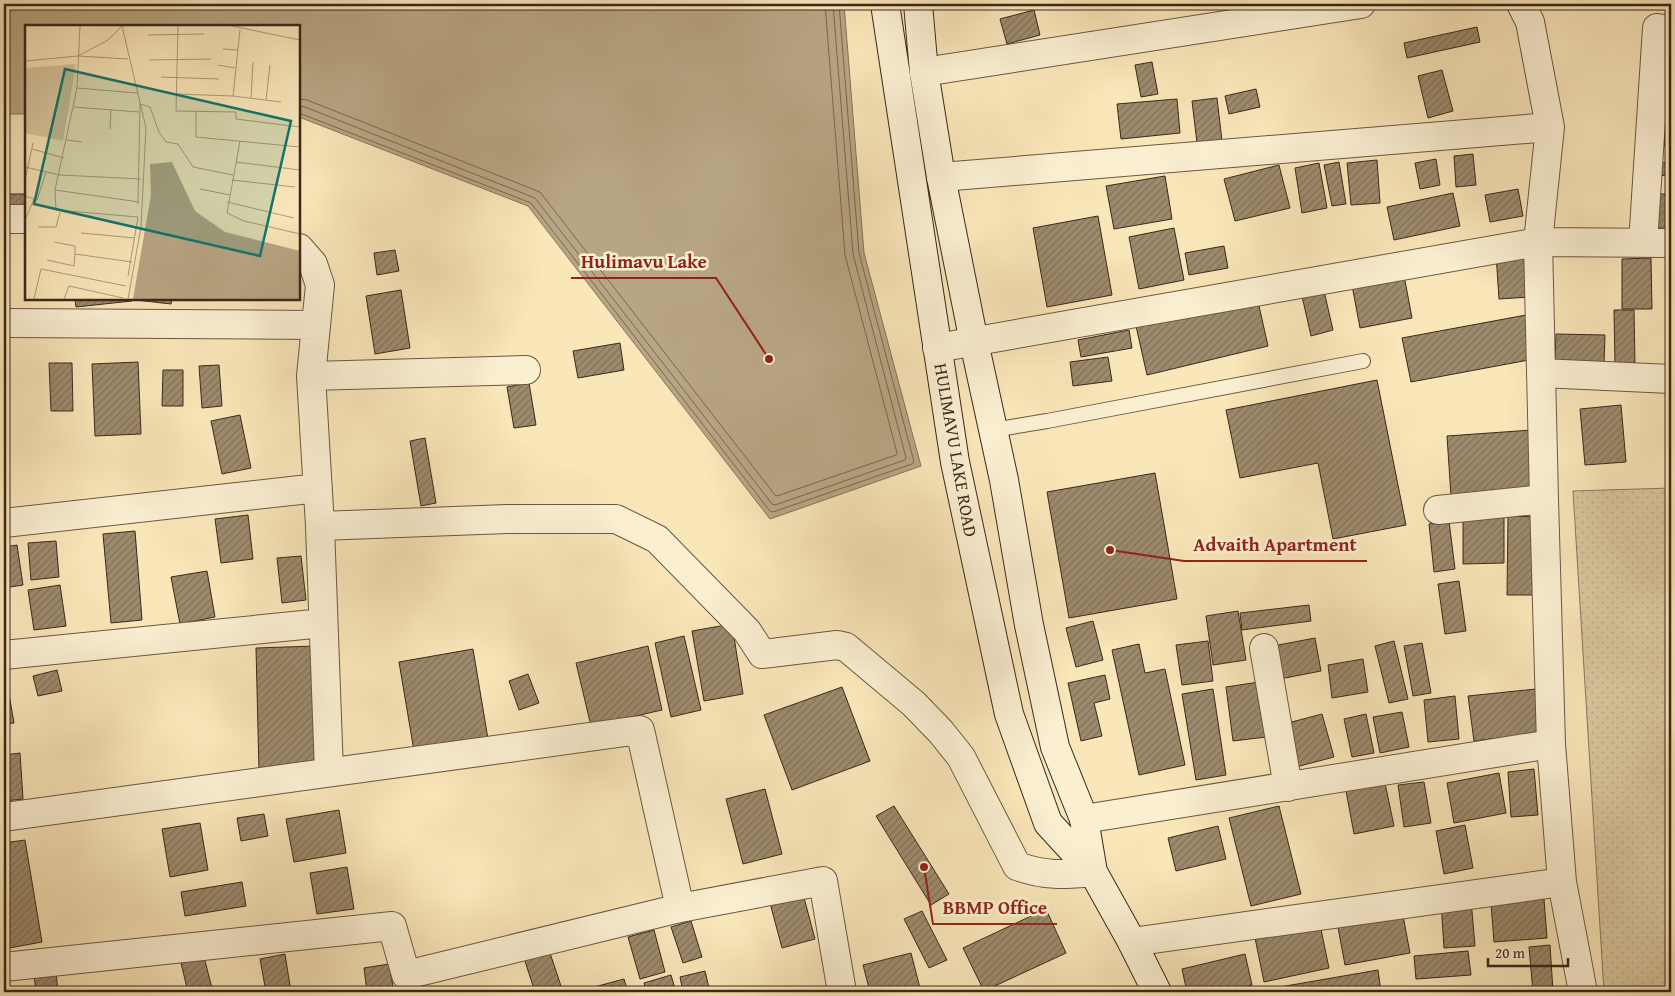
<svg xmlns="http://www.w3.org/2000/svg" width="1675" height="996" font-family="'Gentium Book Plus',serif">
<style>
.grass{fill:url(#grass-dots);stroke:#8a775c}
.water{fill:#b8a583;stroke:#867359}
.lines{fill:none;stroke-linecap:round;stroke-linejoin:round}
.shore{stroke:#79664e;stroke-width:1}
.building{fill:url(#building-hatch);stroke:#3a281a}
.lane-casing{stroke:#6a5842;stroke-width:16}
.street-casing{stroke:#6a5842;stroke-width:30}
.secondary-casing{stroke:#3a281a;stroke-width:30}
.lane{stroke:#fbefd2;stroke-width:14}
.street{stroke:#fbefd2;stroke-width:28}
.secondary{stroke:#fbefd2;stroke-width:28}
.labels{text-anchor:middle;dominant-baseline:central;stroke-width:5;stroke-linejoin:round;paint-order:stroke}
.street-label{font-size:18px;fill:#3a281a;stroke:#fbefd2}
.inset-road{fill:none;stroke:#ad9a79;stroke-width:1}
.view{fill:#0f766e;fill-opacity:0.15;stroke:#0f766e;stroke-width:2.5}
.inset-edge{fill:none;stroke:#3a281a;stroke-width:2.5}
.leader{fill:none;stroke:#8f2418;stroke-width:2}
.callout-dot{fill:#8f2418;stroke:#fbefd2;stroke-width:2}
.callout-label{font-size:19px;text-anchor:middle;font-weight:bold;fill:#8f2418;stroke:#fbefd2;stroke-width:5;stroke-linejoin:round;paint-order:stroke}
</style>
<defs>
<pattern id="grass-dots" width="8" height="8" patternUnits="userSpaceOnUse" patternTransform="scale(1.25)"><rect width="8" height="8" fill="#d9c69e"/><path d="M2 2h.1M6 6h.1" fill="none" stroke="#ba8" stroke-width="1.8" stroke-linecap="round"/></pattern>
<pattern id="building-hatch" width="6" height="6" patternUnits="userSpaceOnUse" patternTransform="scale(1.25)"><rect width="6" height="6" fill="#9d8b6d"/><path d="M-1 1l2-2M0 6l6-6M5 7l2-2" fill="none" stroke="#817259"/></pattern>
</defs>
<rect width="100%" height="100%" fill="#f9e6b9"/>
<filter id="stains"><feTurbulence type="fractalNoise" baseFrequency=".004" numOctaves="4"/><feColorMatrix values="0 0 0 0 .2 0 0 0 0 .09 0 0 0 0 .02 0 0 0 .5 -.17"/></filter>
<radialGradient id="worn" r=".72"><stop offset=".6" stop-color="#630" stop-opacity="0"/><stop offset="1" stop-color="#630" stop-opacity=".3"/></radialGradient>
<!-- grass -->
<path class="grass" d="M 1671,488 L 1671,992 L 1604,992 L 1573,491 Z"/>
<!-- water -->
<path class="water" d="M 4,4 L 844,4 L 864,253 L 921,466 L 770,519 L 528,206 L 299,117 L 299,26 L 26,26 L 26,114 L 4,114 Z"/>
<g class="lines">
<!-- shore -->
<path class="shore" d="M 299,99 L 307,100 L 540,192 L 775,495 L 777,496 L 896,455 L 897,453 L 845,255 L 825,4
M 299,106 L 305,107 L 535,198 L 772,504 L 775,505 L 905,460 L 906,458 L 853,254 L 833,4
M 299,113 L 531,203 L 770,511 L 773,512 L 912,464 L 914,462 L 859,253 L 839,4"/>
</g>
<!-- building -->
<path class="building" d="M 1034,10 L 1040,35 L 1007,44 L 1000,19 Z
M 1477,27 L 1480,42 L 1407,58 L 1404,43 Z
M 1668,42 L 1671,42 L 1671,65 L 1664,64 Z
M 1152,62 L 1158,94 L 1141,97 L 1135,65 Z
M 1442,70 L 1453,111 L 1428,118 L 1418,76 Z
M 1664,79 L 1671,79 L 1671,111 L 1664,111 Z
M 1256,89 L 1260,107 L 1229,114 L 1225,96 Z
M 1217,98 L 1222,141 L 1197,143 L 1192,101 Z
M 1177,99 L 1180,133 L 1121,139 L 1117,104 Z
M 1664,117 L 1671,117 L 1671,146 L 1664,146 Z
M 1473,154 L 1476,185 L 1456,187 L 1454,156 Z
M 1436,159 L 1440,185 L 1420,189 L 1415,163 Z
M 1377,160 L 1380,203 L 1351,205 L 1347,163 Z
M 1339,162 L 1346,204 L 1332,206 L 1324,165 Z
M 1655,162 L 1671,163 L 1671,176 L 1654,175 Z
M 1319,163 L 1327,208 L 1302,213 L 1295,168 Z
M 1279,165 L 1290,208 L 1235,221 L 1224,179 Z
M 1165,176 L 1172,219 L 1114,229 L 1106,186 Z
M 1518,189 L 1523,216 L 1490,222 L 1485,195 Z
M 1453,193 L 1460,226 L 1394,240 L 1387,207 Z
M 4,194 L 26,194 L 26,213 L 4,214 Z
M 1659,194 L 1671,194 L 1671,229 L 1657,228 Z
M 1098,216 L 1112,295 L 1047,307 L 1033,228 Z
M 1174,228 L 1184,280 L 1139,289 L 1129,237 Z
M 1224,246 L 1228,268 L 1189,275 L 1185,253 Z
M 395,250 L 399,271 L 377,275 L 374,253 Z
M 1525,253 L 1529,297 L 1499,299 L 1496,254 Z
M 1651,258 L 1652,309 L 1622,309 L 1622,259 Z
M 1403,270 L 1412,318 L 1360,328 L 1351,280 Z
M 401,290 L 410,348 L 375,354 L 366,296 Z
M 1324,291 L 1333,330 L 1311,336 L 1302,296 Z
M 1257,297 L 1268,346 L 1147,375 L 1136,326 Z
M 75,299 L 132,299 L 132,301 L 76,307 Z
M 136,299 L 172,299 L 171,304 L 136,300 Z
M 1614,310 L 1634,310 L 1635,365 L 1615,365 Z
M 1526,315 L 1534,359 L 1411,382 L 1402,338 Z
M 1129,330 L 1132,348 L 1081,357 L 1078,340 Z
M 1556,334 L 1605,335 L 1604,364 L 1555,363 Z
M 620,343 L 624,370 L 578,378 L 573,351 Z
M 1108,357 L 1112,381 L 1073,386 L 1070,362 Z
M 138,362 L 141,434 L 95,436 L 92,364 Z
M 49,363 L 72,363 L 73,411 L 51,411 Z
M 219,365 L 222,406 L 202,408 L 199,366 Z
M 163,370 L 183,370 L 183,406 L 162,406 Z
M 1377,380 L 1406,525 L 1333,539 L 1318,463 L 1240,478 L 1226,410 Z
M 529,383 L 536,425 L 514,428 L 507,387 Z
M 1621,405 L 1626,462 L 1585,465 L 1580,409 Z
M 240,415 L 251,468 L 222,474 L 211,421 Z
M 1532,430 L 1536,490 L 1451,496 L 1447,436 Z
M 425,438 L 436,503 L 421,506 L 410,441 Z
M 1155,473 L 1177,599 L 1069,618 L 1047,492 Z
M 248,515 L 253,559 L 221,563 L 215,519 Z
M 1508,516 L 1537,517 L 1536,595 L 1507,595 Z
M 1504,517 L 1504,563 L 1463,564 L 1463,518 Z
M 1449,521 L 1455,569 L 1434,572 L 1429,524 Z
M 135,531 L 142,620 L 111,623 L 103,534 Z
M 56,541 L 59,577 L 31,580 L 28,543 Z
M 17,545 L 23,585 L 4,588 L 4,547 Z
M 301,556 L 306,600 L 282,603 L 277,558 Z
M 207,571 L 215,617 L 180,624 L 171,577 Z
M 1459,581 L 1466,631 L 1445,634 L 1438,584 Z
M 60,585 L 66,626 L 34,630 L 28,590 Z
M 1309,605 L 1311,621 L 1242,630 L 1240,613 Z
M 1238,611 L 1246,660 L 1213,665 L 1206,616 Z
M 1093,621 L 1103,660 L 1076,667 L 1066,628 Z
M 732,624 L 743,694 L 704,701 L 692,631 Z
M 684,636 L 701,710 L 671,717 L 655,643 Z
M 1315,638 L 1321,671 L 1280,679 L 1273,646 Z
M 1208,641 L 1213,681 L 1182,685 L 1176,645 Z
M 1394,641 L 1408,699 L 1389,703 L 1375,646 Z
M 1422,643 L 1431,693 L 1413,696 L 1404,646 Z
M 1139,644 L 1145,673 L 1165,669 L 1185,765 L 1139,775 L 1112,650 Z
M 315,646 L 317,769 L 259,771 L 256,648 Z
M 648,646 L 662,710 L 591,726 L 576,663 Z
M 473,649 L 488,739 L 414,751 L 399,662 Z
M 1363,659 L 1368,692 L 1332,698 L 1328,665 Z
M 57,670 L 62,691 L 38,696 L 33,676 Z
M 528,674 L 539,703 L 519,710 L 509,681 Z
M 1105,675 L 1110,699 L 1094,703 L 1102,736 L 1081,741 L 1068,683 Z
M 4,677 L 6,677 L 14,723 L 4,724 Z
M 1259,682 L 1266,737 L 1233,741 L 1226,687 Z
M 842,687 L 870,761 L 792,790 L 764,715 Z
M 1213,689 L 1226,775 L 1196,780 L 1182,694 Z
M 1536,689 L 1541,733 L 1474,741 L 1468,696 Z
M 1455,696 L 1459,739 L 1428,742 L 1424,700 Z
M 1402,712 L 1409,747 L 1380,753 L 1373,717 Z
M 1322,714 L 1334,757 L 1296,767 L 1284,724 Z
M 1366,714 L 1374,753 L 1352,757 L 1344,719 Z
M 20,753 L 23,799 L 4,801 L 4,755 Z
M 1534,769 L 1538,815 L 1511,817 L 1508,772 Z
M 1499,773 L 1506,813 L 1454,823 L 1447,783 Z
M 1424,782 L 1431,823 L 1404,827 L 1398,785 Z
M 1385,783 L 1394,826 L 1354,834 L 1346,791 Z
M 765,789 L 782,854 L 743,864 L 726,799 Z
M 894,806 L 949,894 L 931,905 L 876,816 Z
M 1279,806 L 1301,894 L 1251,906 L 1229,818 Z
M 339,810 L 346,853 L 294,862 L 286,819 Z
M 264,814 L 268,836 L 241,841 L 237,818 Z
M 200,823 L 208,870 L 170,877 L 162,829 Z
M 1465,825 L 1473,868 L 1444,874 L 1436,831 Z
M 1218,826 L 1226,859 L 1176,871 L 1168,838 Z
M 25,840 L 42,942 L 4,949 L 4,843 Z
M 347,867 L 354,909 L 317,914 L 310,873 Z
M 242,882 L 246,906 L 185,916 L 181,892 Z
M 803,894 L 815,939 L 782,948 L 770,903 Z
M 1544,899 L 1547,938 L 1494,942 L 1491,903 Z
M 1471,900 L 1475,946 L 1444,948 L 1441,902 Z
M 1046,909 L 1066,953 L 984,991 L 963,948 Z
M 1402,910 L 1410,953 L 1345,965 L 1337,922 Z
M 922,911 L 947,960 L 929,968 L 904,919 Z
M 1319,920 L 1329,968 L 1264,982 L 1254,933 Z
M 691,921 L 702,957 L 683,963 L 671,927 Z
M 654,930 L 665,972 L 640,979 L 628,937 Z
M 547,944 L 563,992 L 535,992 L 522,952 Z
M 1550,945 L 1553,991 L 1533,992 L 1529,947 Z
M 1468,951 L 1471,975 L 1416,979 L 1414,956 Z
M 911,953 L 921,992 L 870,992 L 863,965 Z
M 285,954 L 291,992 L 266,992 L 260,959 Z
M 1245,954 L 1252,985 L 1220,992 L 1187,992 L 1182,969 Z
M 204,957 L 213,992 L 188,992 L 181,963 Z
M 389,964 L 394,992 L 367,992 L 364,968 Z
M 1378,970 L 1381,992 L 1251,992 Z
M 705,971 L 710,992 L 683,992 L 680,977 Z
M 56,972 L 58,992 L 36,992 L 34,975 Z
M 671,975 L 676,992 L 646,992 L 644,983 Z
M 624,979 L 628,992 L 599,992 L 598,986 Z"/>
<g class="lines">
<!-- lane casing -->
<g class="lane-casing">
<path id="lane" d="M 993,430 L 1047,421 L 1363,361"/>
</g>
<!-- street casing -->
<g class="street-casing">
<path id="street" d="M 1521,4 L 1530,22 L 1550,127 L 1538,242 L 1544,499 L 1551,744 L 1562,882 L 1583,992
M 924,72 L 1361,4
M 941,177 L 1550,127
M 4,219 L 26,219
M 1643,243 L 1657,28 L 1671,30
M 299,248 L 313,264 L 320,285 L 311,376 L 320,526 L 329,772
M 4,323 L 316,325
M 937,348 L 1538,242 L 1671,243
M 1541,373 L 1671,379
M 311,376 L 526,370
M 1438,510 L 1544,499
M 4,523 L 318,488
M 320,526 L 507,519 L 616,519 L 657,539 L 747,631 L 762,654 L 837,645 L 846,647 L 914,704 L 941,732 L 961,757 L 1017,866 C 1044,876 1064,875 1093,872
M 1264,648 L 1288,787
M 4,655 L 323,623
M 4,817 L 640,730 L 680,908
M 1084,819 L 1551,744
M 1132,942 L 1562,882
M 4,967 L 392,926 L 406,975 L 680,908 L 823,881 L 842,992"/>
</g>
<!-- secondary casing -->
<g class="secondary-casing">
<path id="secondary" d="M 885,4 L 955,462 L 1009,714 L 1048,823 L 1093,872 L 1132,942 L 1157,992
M 918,4 L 924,72 L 941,177 L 974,342 L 1004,480 L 1029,625 L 1055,747 L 1084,819 L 1093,872"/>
</g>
<!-- lane -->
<use href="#lane" class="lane"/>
<!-- street -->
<use href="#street" class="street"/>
<!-- secondary -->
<use href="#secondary" class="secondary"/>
</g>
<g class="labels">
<!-- street labels -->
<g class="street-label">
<text transform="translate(956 450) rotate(80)">HULIMAVU LAKE ROAD</text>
</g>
</g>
<!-- overview -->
<g transform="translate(25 25)">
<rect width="275" height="275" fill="#f9e6b9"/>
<path d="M 51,39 L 38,116 L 0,108 L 0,43 Z" fill="#d9c69e"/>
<path d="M 147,137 L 170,186 L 200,207 L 275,226 L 275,274 L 108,274 L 126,170 L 125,139 Z" fill="#b8a583"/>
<path class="inset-road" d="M 55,1 L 52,63 L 30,165 L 31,185 L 113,192M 97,1 L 121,103 L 116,202 L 103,274M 153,1 L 151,86 L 211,87 L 211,94 L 275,102M 207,1 L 275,15M 123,10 L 179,9M 198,24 L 213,25M 53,31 L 103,34M 124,35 L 186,34M 0,36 L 53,31 L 83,15 L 97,1M 193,40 L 210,43M 136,52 L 194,54M 52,63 L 112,68M 152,69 L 208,71 L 256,77M 208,71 L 215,5M 226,73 L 228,37M 241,75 L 245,40M 115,79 L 125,82 L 134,107 L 141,117 L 153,119 L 168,142 L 208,150M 49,82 L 114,87M 171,87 L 171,112 L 275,122M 85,104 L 86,84M 42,115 L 57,117M 215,116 L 202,188 L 219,196 L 275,209M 7,124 L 39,133M 211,137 L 275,145M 0,142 L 35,150 L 116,154M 0,155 L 8,118M 207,155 L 270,162M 175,164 L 205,170M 30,165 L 114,177M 0,171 L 12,175 L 21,147M 202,177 L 269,193M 113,179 L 115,79M 0,195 L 9,174M 13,202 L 31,202 L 35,187M 56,208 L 110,213M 29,217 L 50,221 L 50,229M 22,235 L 49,241 L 50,229 L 107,237M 103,251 L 113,192M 9,274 L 16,244 L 101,261M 39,274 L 44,261 L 98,273"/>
<path class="view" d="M 40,44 L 266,96 L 235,231 L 9,179 Z"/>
<rect width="275" height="275" class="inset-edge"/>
</g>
<!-- callouts -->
<path class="leader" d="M769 359L716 278H571M1110 550L1184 561H1367M924 867L933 924H1057"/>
<g class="callout-dot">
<circle cx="769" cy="359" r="5"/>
<circle cx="1110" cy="550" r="5"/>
<circle cx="924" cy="867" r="5"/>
</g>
<g class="callout-label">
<text x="644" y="268">Hulimavu Lake</text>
<text x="1275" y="551">Advaith Apartment</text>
<text x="995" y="914">BBMP Office</text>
</g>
<!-- margin -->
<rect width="1675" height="996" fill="none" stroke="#f9e6b9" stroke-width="20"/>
<rect x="5" y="5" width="1665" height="986" fill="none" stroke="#3a281a" stroke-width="2.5"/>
<rect x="10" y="10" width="1655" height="976" fill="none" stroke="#3a281a"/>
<!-- scale -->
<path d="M1488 958v8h80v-8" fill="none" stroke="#3a281a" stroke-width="2.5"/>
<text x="1495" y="958" font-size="15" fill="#3a281a" stroke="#fbefd2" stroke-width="4" paint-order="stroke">20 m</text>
<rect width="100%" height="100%" filter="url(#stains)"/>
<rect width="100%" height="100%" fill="url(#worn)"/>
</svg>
